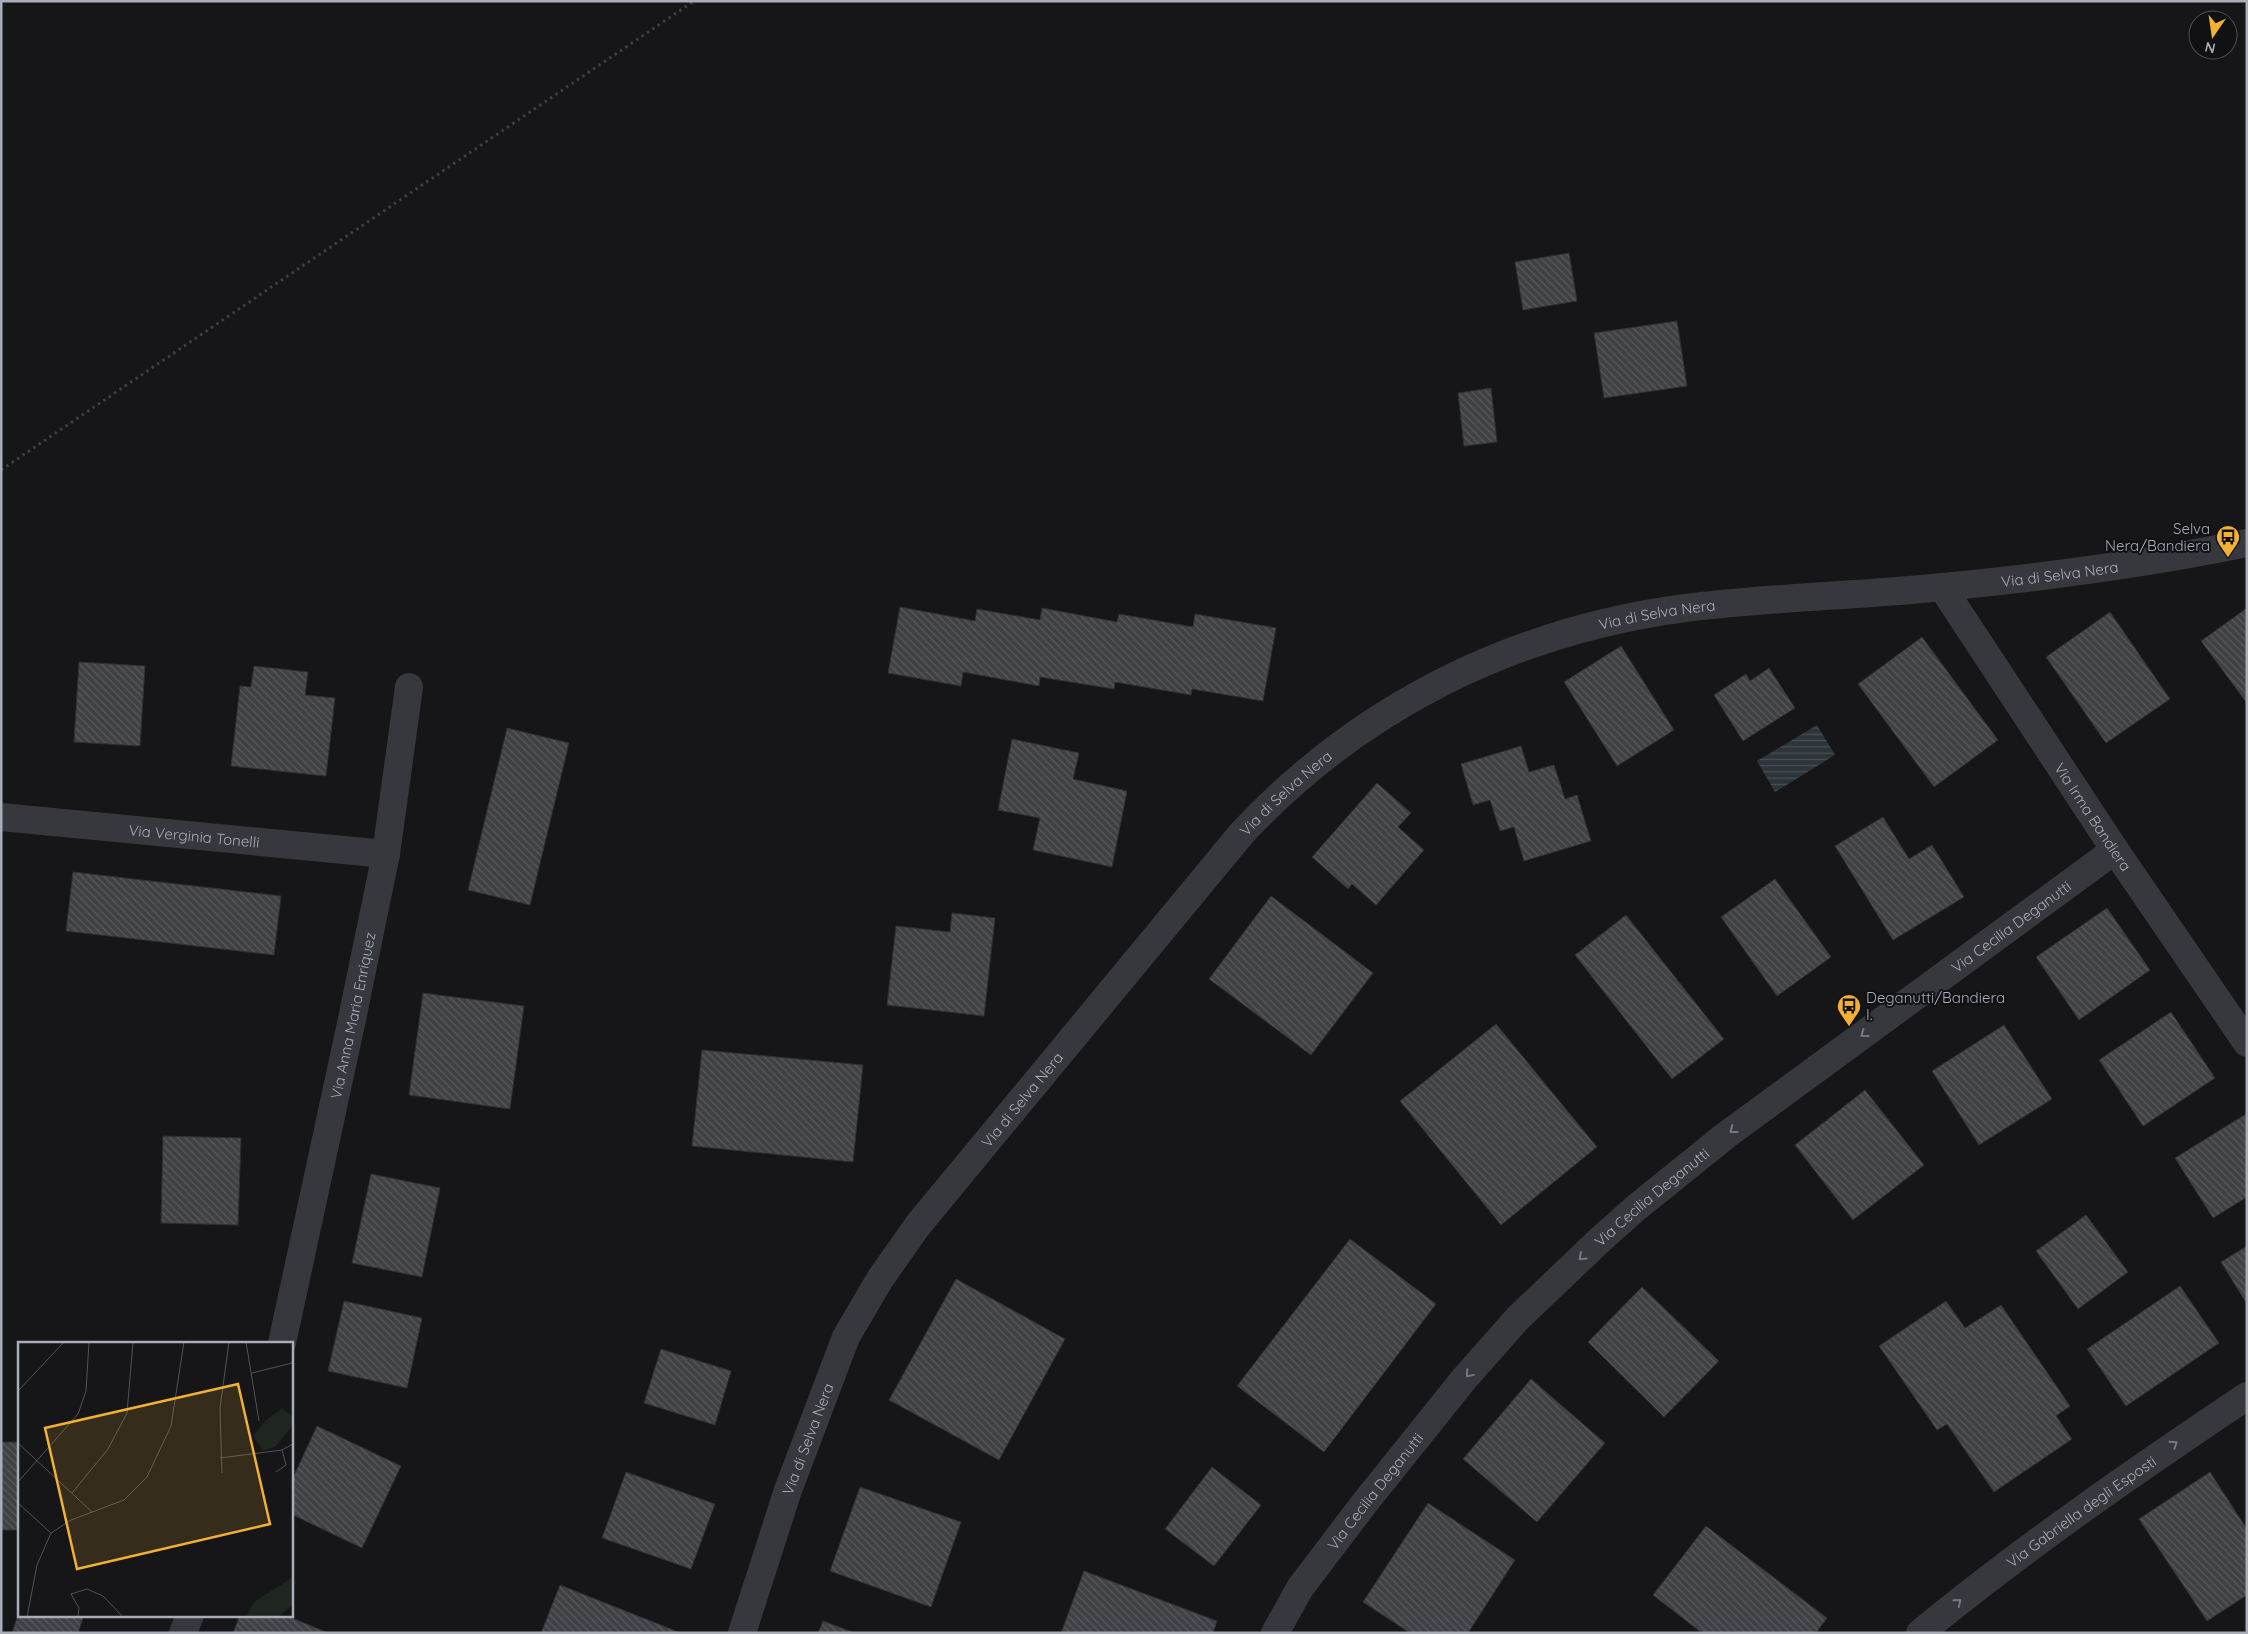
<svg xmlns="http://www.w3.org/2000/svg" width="2248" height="1634" font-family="Quicksand,sans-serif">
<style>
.water{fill:url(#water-rules)}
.building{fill:url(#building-back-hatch);stroke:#303034}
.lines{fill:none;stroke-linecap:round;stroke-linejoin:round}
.path{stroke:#3d3f44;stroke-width:3;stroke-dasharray:2.5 4;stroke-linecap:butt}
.minor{stroke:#37383d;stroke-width:28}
.tertiary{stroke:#37383d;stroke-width:28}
.oneway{stroke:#757881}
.labels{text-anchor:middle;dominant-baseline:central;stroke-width:4;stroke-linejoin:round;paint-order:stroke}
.poi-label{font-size:15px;fill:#a8adb8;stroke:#111113;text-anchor:end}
.street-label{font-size:15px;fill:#a8adb8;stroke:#111113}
.inset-road{fill:none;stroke:#505258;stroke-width:1}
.view{fill:#f2b134;fill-opacity:0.15;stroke:#f2b134;stroke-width:2.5}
.inset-edge{fill:none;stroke:#a8adb8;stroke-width:2.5}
</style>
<defs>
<pattern id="water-rules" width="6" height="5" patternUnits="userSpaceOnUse" patternTransform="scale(1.25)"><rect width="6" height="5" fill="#2c353c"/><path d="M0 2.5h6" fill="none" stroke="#485056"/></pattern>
<pattern id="building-back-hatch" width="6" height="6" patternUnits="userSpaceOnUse" patternTransform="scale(1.25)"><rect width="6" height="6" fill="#404145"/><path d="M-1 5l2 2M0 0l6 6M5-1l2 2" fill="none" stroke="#595a5e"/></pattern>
</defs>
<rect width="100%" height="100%" fill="#161618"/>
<!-- water -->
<path class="water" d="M 1817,725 L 1835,755 L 1775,792 L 1757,761 Z"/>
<!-- building -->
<path class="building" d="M 1569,253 L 1577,301 L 1523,310 L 1515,262 Z
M 1677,321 L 1687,386 L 1604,398 L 1594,333 Z
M 1491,388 L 1497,442 L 1464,446 L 1458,393 Z
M 900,607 L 975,621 L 977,609 L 1040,620 L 1042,608 L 1117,622 L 1119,614 L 1193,627 L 1195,614 L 1276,628 L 1263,701 L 1192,689 L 1191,695 L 1115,682 L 1114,689 L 1040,677 L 1039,686 L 963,672 L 961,686 L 888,673 Z
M 2247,608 L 2247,701 L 2246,702 L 2201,641 Z
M 2110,612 L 2170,699 L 2106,743 L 2046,657 Z
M 1922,637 L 1998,740 L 1934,787 L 1858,684 Z
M 1621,646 L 1674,730 L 1617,766 L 1564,682 Z
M 79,662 L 145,666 L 140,746 L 74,742 Z
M 254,666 L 308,672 L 305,695 L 335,698 L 326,776 L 231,766 L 240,686 L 251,687 Z
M 1769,668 L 1795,708 L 1743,741 L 1714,695 L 1746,674 L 1750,681 Z
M 507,728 L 569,743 L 530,905 L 468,890 Z
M 1012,739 L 1079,753 L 1073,779 L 1127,791 L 1112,867 L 1033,850 L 1040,818 L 998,810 Z
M 1521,746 L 1529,772 L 1554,765 L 1565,799 L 1577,795 L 1591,841 L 1524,861 L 1514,827 L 1500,831 L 1490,800 L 1473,805 L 1461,764 Z
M 1377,783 L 1411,813 L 1398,827 L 1424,850 L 1376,905 L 1352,884 L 1348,889 L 1312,857 Z
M 1883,817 L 1909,859 L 1932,845 L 1964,897 L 1893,940 L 1835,846 Z
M 73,872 L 281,896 L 274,955 L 66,931 Z
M 1775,879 L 1831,957 L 1777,996 L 1721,917 Z
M 1271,896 L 1373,973 L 1311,1055 L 1209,979 Z
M 2107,908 L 2150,970 L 2079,1020 L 2036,957 Z
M 952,913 L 995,918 L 984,1016 L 887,1005 L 896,926 L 950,932 Z
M 1626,915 L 1724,1039 L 1672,1079 L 1575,955 Z
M 423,993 L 524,1006 L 510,1109 L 409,1095 Z
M 2171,1012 L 2215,1078 L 2143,1126 L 2099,1060 Z
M 1496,1024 L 1597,1147 L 1501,1225 L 1400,1101 Z
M 2004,1025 L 2052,1099 L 1979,1145 L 1932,1071 Z
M 702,1050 L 863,1065 L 853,1162 L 692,1146 Z
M 1865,1090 L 1924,1165 L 1853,1220 L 1795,1145 Z
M 2246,1114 L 2247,1197 L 2213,1218 L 2175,1158 Z
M 163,1136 L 241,1138 L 238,1225 L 161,1223 Z
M 371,1174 L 440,1188 L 422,1277 L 352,1263 Z
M 2086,1215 L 2128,1272 L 2078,1309 L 2036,1251 Z
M 1350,1239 L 1436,1304 L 1324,1452 L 1237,1386 Z
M 2247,1246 L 2247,1304 L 2221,1262 Z
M 956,1279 L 1065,1339 L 999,1460 L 889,1400 Z
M 2180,1286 L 2219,1343 L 2126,1406 L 2087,1349 Z
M 1642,1287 L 1719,1361 L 1664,1417 L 1588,1342 Z
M 344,1301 L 422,1318 L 407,1388 L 328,1371 Z
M 1946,1301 L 1965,1328 L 2001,1305 L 2070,1406 L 2056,1416 L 2072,1439 L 1994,1492 L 1947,1424 L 1937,1430 L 1879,1346 Z
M 661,1349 L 731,1371 L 715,1425 L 644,1403 Z
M 1531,1379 L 1605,1443 L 1537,1522 L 1463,1459 Z
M 317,1426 L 401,1466 L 362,1548 L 291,1514 L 291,1482 Z
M 1,1442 L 18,1442 L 19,1530 L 1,1530 Z
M 1212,1467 L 1261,1505 L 1214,1566 L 1165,1529 Z
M 626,1472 L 715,1504 L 691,1569 L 602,1538 Z
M 2210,1472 L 2247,1529 L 2247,1595 L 2207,1621 L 2139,1519 Z
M 860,1487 L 961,1522 L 931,1607 L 830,1571 Z
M 1428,1503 L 1515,1560 L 1468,1633 L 1410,1633 L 1363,1602 Z
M 1706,1526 L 1827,1618 L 1816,1633 L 1702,1633 L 1653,1595 Z
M 1084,1571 L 1217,1621 L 1213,1633 L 1061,1633 Z
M 560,1585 L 681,1633 L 541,1633 Z
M 19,1612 L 19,1615 L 84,1615 L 78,1633 L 12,1633 Z
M 240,1615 L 285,1615 L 328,1633 L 233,1633 Z
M 823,1621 L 855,1633 L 818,1633 Z"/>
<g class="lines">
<!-- path -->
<path class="path" d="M 1,470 L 694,1"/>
<!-- minor -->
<g class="minor">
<path id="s1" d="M 1942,587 L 2115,850 L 2247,1043"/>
<path id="s2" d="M 1,817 L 386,854"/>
<path id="s3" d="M 282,1343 L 352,1019 L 386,854 L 409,687"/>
<path d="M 183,1633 L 190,1615"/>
<path id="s4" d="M 1275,1633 L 1300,1588 L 1363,1505 L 1464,1379 L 1518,1318 L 1601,1239 L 1637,1207 L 1725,1136 L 2115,850"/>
<path id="s5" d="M 1920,1633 C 2025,1547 2135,1471 2247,1396"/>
</g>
<!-- tertiary -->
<path class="tertiary" id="s6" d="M 742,1633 L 788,1490 L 846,1337 L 880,1279 L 918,1225 L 1242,833 C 1361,706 1513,631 1685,608 C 1771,597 1857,596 1943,587 C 2045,577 2147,564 2247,543"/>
</g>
<!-- one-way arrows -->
<defs><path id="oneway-chevron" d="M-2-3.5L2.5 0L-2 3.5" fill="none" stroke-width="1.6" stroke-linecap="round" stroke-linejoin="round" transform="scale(1.25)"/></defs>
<g class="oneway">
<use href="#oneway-chevron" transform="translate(1864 1034) rotate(144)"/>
<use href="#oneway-chevron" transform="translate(1733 1130) rotate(143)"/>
<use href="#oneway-chevron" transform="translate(1582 1257) rotate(137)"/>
<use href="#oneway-chevron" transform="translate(1469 1374) rotate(130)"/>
<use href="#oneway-chevron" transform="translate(2174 1444) rotate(-34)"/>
<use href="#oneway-chevron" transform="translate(1958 1602) rotate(-39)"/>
</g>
<!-- icons -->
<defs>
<g id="bus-pin" transform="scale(1.25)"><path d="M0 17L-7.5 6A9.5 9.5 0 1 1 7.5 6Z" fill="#f2b134" stroke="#111113"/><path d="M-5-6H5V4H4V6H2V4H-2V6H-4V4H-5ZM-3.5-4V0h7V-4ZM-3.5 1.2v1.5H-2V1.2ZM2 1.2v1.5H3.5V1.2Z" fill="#111"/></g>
</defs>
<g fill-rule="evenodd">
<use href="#bus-pin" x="2228" y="537"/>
<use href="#bus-pin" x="1849" y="1006"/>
</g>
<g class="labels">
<!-- poi labels -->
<g class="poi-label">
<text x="2210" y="528">Selva<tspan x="2210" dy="17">Nera/Bandiera</tspan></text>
<text x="1866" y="997" text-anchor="start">Deganutti/Bandiera<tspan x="1866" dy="17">I.</tspan></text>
</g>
<!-- street labels -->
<g class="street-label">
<text stroke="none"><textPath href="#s6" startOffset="1839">Via di Selva Nera</textPath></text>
<text stroke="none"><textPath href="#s6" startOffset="1434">Via di Selva Nera</textPath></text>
<text stroke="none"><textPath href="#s6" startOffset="1015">Via di Selva Nera</textPath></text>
<text stroke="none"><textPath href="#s1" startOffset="275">Via Irma Bandiera</textPath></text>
<text stroke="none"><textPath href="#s2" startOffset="194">Via Verginia Tonelli</textPath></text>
<text stroke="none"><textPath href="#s4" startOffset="1029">Via Cecilia Deganutti</textPath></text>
<text stroke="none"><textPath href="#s3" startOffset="335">Via Anna Maria Enriquez</textPath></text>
<text stroke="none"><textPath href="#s6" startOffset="610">Via di Selva Nera</textPath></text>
<text stroke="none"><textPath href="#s4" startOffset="579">Via Cecilia Deganutti</textPath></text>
<text stroke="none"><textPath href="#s6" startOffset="205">Via di Selva Nera</textPath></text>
<text stroke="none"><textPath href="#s4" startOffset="174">Via Cecilia Deganutti</textPath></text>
<text stroke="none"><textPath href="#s5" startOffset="202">Via Gabriella degli Esposti</textPath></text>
</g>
</g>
<!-- overview -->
<g transform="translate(18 1342)">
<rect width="275" height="275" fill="#161618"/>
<path d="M 264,66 L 275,75 L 275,83 L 258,104 L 245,109 L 235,94 L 247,79 ZM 275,235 L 275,263 L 260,275 L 228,275 L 236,260 Z" fill="#1e261f"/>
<path class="inset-road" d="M 228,0 L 241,79M 234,31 L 274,21M 0,49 L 46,0M 0,101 L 74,170M 202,116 L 264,108 L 275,102M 258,130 L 268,123 L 264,108M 204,131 L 202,66 L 211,0M 0,140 L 60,72 L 68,49 L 71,0M 54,151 L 90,107 L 109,71 L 115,0M 0,161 L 33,191M 9,275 L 19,223 L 33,191 L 53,178 L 106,158 L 129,135 L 153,84 L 166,0M 60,275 L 61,266 L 53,252 L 69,247 L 85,254 L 105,275"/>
<path class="view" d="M 220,42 L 252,182 L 59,227 L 27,86 Z"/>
<rect width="275" height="275" class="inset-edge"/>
</g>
<!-- border -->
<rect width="2248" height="1634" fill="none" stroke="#a8adb8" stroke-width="5"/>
<!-- north arrow -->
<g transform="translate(2213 35) rotate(193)"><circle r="24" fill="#111113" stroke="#4d4f55"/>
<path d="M0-4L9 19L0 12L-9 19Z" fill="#f2b134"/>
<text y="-8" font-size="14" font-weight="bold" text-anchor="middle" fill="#a8adb8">N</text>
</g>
</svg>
